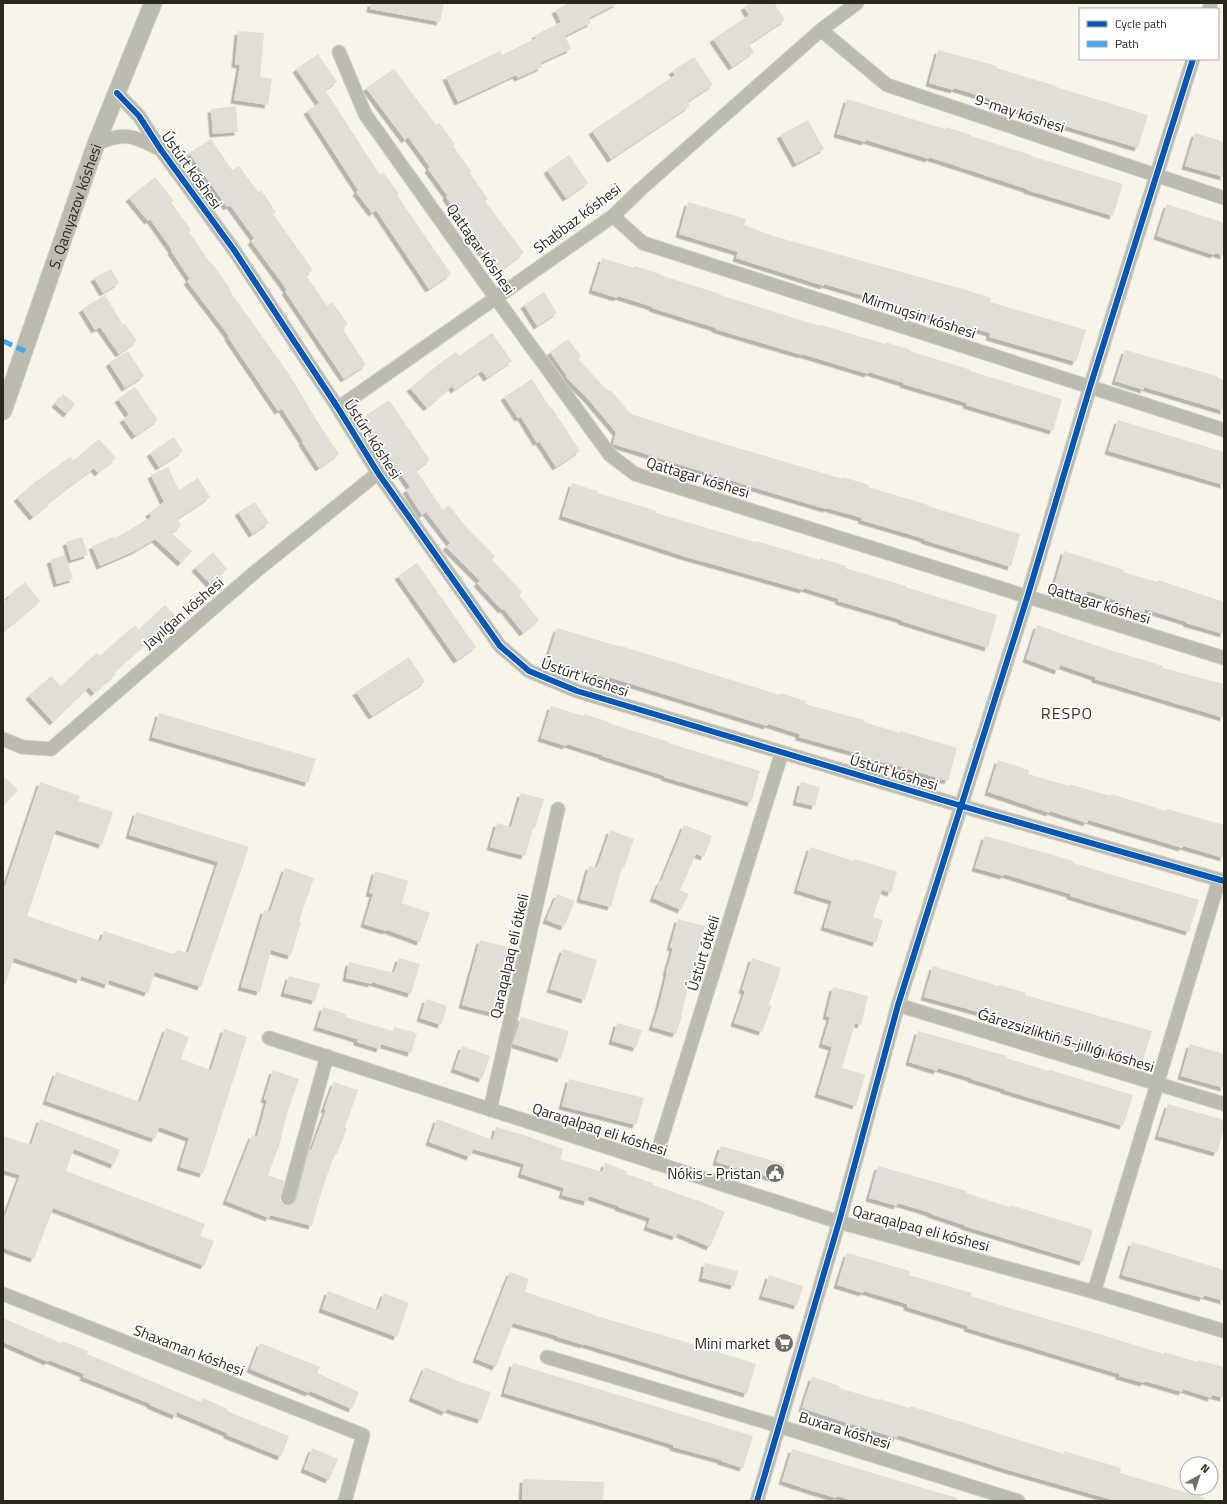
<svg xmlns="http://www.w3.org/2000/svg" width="1227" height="1504" font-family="'Titillium Web',sans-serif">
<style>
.building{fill:#e2ddd5;filter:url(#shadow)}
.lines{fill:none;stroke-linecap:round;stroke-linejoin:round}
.minor-casing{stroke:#d2cec6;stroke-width:15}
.tertiary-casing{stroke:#d2cec6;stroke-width:19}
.minor{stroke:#bbbbae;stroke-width:13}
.tertiary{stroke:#bbbbae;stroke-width:17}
.quiet{stroke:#3fa9f5;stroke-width:5;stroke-dasharray:10 5;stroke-linecap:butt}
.cycleway-casing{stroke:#fff;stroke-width:8}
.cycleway{stroke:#0057b8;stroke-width:6}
.labels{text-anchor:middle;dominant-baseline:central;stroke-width:3.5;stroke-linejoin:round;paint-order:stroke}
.street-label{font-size:15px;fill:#2a271d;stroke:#fff}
.poi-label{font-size:15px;fill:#2a271d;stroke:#fff;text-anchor:end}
.neighbourhood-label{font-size:16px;letter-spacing:1px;fill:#3c3521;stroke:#fff}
</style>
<defs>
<filter id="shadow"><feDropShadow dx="-3.5" dy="3.5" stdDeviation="0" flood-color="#0004"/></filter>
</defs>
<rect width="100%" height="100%" fill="#f8f4ea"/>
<!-- building -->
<path class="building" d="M 371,3 L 444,3 L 440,22 L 370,9 Z
M 569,3 L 618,3 L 589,18 L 591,23 L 565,36 L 571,49 L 540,63 L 542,67 L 518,78 L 516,75 L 458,102 L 446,77 L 500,51 L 502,55 L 536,38 L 535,35 L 561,22 L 555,10 Z
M 751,3 L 774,3 L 785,20 L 749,44 L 754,52 L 732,67 L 713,39 L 749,15 L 744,7 Z
M 238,31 L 264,33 L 260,77 L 272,79 L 268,105 L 234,100 L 240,65 L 235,64 Z
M 938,50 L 997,66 L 996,68 L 1056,86 L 1056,87 L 1148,115 L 1138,148 L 1052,122 L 1052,120 L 989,101 L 990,99 L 954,88 L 954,90 L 929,83 Z
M 318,54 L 337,82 L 325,90 L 380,175 L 383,172 L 399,194 L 397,195 L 451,274 L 429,289 L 376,210 L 372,213 L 356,192 L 358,190 L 307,111 L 319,103 L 296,69 Z
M 694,57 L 713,85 L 687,102 L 690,106 L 611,159 L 592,131 L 675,75 L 672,71 Z
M 394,69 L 436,125 L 439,123 L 455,144 L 453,146 L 471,171 L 469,172 L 488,199 L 485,201 L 524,253 L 497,273 L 460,223 L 463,221 L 446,197 L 447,195 L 428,169 L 430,167 L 408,137 L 405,140 L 366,88 Z
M 847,99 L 945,129 L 946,127 L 971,135 L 971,136 L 1031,155 L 1031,156 L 1123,184 L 1113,216 L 1027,190 L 1027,189 L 929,157 L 929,159 L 866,140 L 865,142 L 837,134 Z
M 236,106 L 238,132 L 213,134 L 211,109 Z
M 808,120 L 824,149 L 796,164 L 780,135 Z
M 1195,133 L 1224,142 L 1224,177 L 1185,166 Z
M 211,139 L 232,170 L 239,166 L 258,192 L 261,190 L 276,212 L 273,214 L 313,270 L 306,275 L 327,306 L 332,302 L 348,324 L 342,328 L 366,365 L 344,379 L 285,291 L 287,290 L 251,241 L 254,238 L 230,205 L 227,207 L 189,153 Z
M 569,155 L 588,183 L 566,198 L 547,170 Z
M 155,177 L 174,201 L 171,202 L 191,230 L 189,232 L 211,264 L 212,263 L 230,289 L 229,290 L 287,371 L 319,424 L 339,454 L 319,468 L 302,442 L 303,441 L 282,409 L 278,411 L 228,337 L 229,336 L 187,281 L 190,279 L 171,251 L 172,250 L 150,219 L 148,221 L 129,198 Z
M 688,202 L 746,219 L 744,225 L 773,236 L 966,290 L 991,298 L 990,302 L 1086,330 L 1076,362 L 989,337 L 990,333 L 824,284 L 824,286 L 736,258 L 738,252 L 679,234 Z
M 1167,204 L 1224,223 L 1224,256 L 1215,253 L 1214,255 L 1157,236 Z
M 602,258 L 634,268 L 635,266 L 660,274 L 660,275 L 720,294 L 720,295 L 820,326 L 821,325 L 885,344 L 885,342 L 911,350 L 910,351 L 971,370 L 970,371 L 1062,399 L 1053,431 L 966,405 L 967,403 L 903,384 L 904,383 L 869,372 L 868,374 L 802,354 L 802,355 L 715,329 L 716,328 L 652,308 L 653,307 L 618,296 L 617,298 L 592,290 Z
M 111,269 L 119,283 L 103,293 L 94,278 Z
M 544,292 L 557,313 L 537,326 L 524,305 Z
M 105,295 L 123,325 L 125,324 L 137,341 L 119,354 L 100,327 L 95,330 L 82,309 Z
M 492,333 L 512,361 L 487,378 L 482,371 L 454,390 L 452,386 L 427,408 L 410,388 L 439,364 L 456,352 L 459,356 Z
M 568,339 L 581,356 L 578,359 L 608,391 L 610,390 L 631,414 L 711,440 L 843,479 L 843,477 L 869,485 L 868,487 L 928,505 L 928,506 L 1020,534 L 1011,567 L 924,540 L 925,539 L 861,520 L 862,518 L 827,508 L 826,509 L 762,490 L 613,444 L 616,432 L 587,398 L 566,377 L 567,376 L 550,352 Z
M 1125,350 L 1217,376 L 1217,377 L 1224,380 L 1224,411 L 1144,387 L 1144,390 L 1115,381 Z
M 128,351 L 144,376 L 125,388 L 109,363 Z
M 532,379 L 551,409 L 552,408 L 580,451 L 556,467 L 539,441 L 537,443 L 521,417 L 518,418 L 504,397 Z
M 135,387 L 158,420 L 135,436 L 123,419 L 129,415 L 118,399 Z
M 63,394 L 75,404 L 67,414 L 55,404 Z
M 389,400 L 430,460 L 416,470 L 443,510 L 449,505 L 466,527 L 495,556 L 492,560 L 522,592 L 519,595 L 539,620 L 523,633 L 504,609 L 502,610 L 477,583 L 480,581 L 446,547 L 450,543 L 426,512 L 422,515 L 406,490 L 410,487 L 362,418 Z
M 1118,420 L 1224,452 L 1224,485 L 1108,451 Z
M 174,437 L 183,451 L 159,467 L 150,453 Z
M 99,439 L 116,458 L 98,473 L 94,468 L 50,501 L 51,502 L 33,517 L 17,498 L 34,483 L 70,457 L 73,461 Z
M 168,467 L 179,490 L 198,478 L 210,497 L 177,519 L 181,526 L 171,533 L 192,551 L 181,563 L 155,539 L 135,551 L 100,566 L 92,546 L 113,537 L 114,539 L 151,517 L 149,513 L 164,502 L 151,475 Z
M 572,483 L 597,491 L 597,493 L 657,511 L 656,513 L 755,542 L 756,541 L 820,560 L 820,558 L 846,566 L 845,568 L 906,586 L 905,587 L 997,615 L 988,648 L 901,621 L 902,620 L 838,601 L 839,599 L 804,588 L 803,590 L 683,556 L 562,516 Z
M 255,502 L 269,523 L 252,534 L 238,512 Z
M 82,537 L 88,555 L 71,560 L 66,542 Z
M 1064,551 L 1124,570 L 1123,572 L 1157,582 L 1158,580 L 1224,602 L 1224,634 L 1186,623 L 1187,622 L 1145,609 L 1144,612 L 1117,604 L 1118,601 L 1087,591 L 1086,595 L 1054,586 Z
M 213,552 L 227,569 L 210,584 L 195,568 Z
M 65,555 L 73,579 L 57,584 L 50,560 Z
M 417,563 L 476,647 L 457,660 L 398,576 Z
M 25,582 L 40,601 L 3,632 L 3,603 L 10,597 L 8,596 Z
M 165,605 L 177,617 L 157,636 L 156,635 L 114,672 L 116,674 L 94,693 L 89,687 L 53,722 L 29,696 L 51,676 L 61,686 L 97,653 L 100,656 L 135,625 L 139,630 Z
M 1037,625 L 1097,646 L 1163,666 L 1163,668 L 1224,684 L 1224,718 L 1095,679 L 1095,677 L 1060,665 L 1058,671 L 1026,659 Z
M 557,628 L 621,647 L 621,646 L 780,695 L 781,693 L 806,701 L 805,704 L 864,720 L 864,722 L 900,733 L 900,731 L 957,748 L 948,781 L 885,762 L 885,763 L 859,756 L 860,754 L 799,737 L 799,734 L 768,724 L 767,726 L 605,676 L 605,678 L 547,660 Z
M 409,657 L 425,682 L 372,716 L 356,692 Z
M 551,706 L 583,716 L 584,714 L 609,722 L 608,723 L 669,742 L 668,743 L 760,771 L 751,803 L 664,777 L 665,776 L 602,756 L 602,755 L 567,744 L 566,746 L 541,738 Z
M 159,713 L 316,759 L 308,783 L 152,737 Z
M 998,760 L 1029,770 L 1028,774 L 1069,786 L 1069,784 L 1111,796 L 1111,794 L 1166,811 L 1167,809 L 1224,825 L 1224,858 L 1183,846 L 1182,848 L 1156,840 L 1088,820 L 1087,823 L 1050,811 L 1050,813 L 988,792 Z
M 3,776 L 18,790 L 3,806 Z
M 40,782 L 80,796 L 78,801 L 113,812 L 102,845 L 56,830 L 27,916 L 101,941 L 104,931 L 176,955 L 177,950 L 188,953 L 218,862 L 129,835 L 136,812 L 249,847 L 201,987 L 155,972 L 148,993 L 109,980 L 108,985 L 81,976 L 80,980 L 14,958 L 5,985 L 3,985 L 3,892 Z
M 801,782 L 820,787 L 815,806 L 796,802 Z
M 521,793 L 544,799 L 535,828 L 533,828 L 525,856 L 490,847 L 497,823 L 511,827 Z
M 684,825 L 712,836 L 704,857 L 696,854 L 680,890 L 689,894 L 681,910 L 653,898 L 660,881 L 661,882 Z
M 610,830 L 634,839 L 624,868 L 622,867 L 611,907 L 580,899 L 589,866 L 597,868 Z
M 985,836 L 1046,853 L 1073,861 L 1073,863 L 1116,876 L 1199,900 L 1189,932 L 1070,896 L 1070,894 L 1004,874 L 1004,876 L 975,868 Z
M 810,847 L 854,861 L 855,859 L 897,872 L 891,893 L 882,890 L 873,917 L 883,920 L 876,943 L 824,927 L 832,901 L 797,890 Z
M 285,868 L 314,878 L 299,921 L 301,922 L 291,956 L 271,950 L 260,992 L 241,987 L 264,910 L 270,912 Z
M 375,871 L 408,881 L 402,903 L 430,913 L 420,942 L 387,930 L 386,931 L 364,924 L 373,894 L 369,893 Z
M 557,894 L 575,901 L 564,927 L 546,920 Z
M 678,919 L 705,926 L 688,987 L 681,1016 L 682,1017 L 676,1034 L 652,1027 L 658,1009 L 667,973 L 666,972 L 673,948 L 670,947 Z
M 480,940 L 510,948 L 493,1013 L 462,1005 Z
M 563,949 L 597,960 L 585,1000 L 550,989 Z
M 399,958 L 420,964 L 411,994 L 372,982 L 372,984 L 346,978 L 349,962 L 394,973 Z
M 752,958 L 781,968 L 769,1005 L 772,1005 L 762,1032 L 734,1023 L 745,991 L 742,990 Z
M 933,966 L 998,986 L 999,985 L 1026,993 L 1025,995 L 1152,1031 L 1142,1063 L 1022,1027 L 1023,1026 L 982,1013 L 924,997 Z
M 289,976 L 320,984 L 315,1001 L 284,993 Z
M 833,987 L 868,996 L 861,1025 L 855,1023 L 842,1068 L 865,1075 L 856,1106 L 818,1094 L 832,1047 L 822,1044 L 830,1017 L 826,1016 Z
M 426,999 L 447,1006 L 441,1025 L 420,1018 Z
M 323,1007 L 346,1014 L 345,1017 L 393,1031 L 394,1027 L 417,1033 L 411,1053 L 381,1044 L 380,1049 L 357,1042 L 357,1039 L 317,1027 Z
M 521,1017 L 569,1031 L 561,1059 L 513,1044 Z
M 617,1023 L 642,1030 L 636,1048 L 612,1041 Z
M 166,1028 L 189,1037 L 181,1059 L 211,1070 L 224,1029 L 247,1037 L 203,1174 L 180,1167 L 189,1138 L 159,1127 L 155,1139 L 46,1101 L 56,1072 L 140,1102 Z
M 918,1031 L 1007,1056 L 1006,1058 L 1049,1071 L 1050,1070 L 1133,1095 L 1123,1126 L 1004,1090 L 1004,1089 L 971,1079 L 971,1078 L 938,1068 L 937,1071 L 909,1062 Z
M 1190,1044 L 1224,1054 L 1224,1088 L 1181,1076 Z
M 462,1046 L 490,1056 L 482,1079 L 454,1069 Z
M 273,1070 L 299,1079 L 288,1110 L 279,1146 L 268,1175 L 284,1181 L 280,1200 L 282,1203 L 286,1206 L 293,1204 L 296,1200 L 309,1150 L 311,1151 L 326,1110 L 324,1109 L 334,1082 L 358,1090 L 345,1127 L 347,1128 L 337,1154 L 335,1153 L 321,1193 L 312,1226 L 270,1215 L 269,1218 L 226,1201 L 252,1135 L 257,1137 L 267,1100 L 264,1099 Z
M 569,1079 L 644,1098 L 636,1125 L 562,1106 Z
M 1168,1104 L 1224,1120 L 1224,1129 L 1217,1153 L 1158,1136 Z
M 40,1119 L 120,1150 L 114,1165 L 74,1149 L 66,1171 L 205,1224 L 200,1236 L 214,1241 L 204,1266 L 53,1208 L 34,1259 L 3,1248 L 3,1221 L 20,1175 L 3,1170 L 3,1136 L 31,1145 Z
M 437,1119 L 493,1140 L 496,1127 L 527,1136 L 563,1149 L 560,1159 L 602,1172 L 605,1163 L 627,1171 L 626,1174 L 653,1183 L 653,1185 L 702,1202 L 725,1212 L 710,1247 L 677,1233 L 676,1237 L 647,1227 L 650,1218 L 618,1207 L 618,1206 L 589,1196 L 587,1202 L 562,1195 L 564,1188 L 521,1174 L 524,1164 L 473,1149 L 470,1157 L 429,1142 Z
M 721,1146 L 785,1164 L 780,1180 L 716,1162 Z
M 878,1166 L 967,1191 L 966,1193 L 1009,1207 L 1010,1205 L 1093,1230 L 1083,1262 L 964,1226 L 964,1225 L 931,1214 L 931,1213 L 898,1203 L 897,1206 L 869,1198 Z
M 1132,1242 L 1224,1270 L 1224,1301 L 1204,1295 L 1203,1298 L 1122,1275 Z
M 847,1253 L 910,1271 L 909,1275 L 972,1293 L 971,1296 L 1006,1307 L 1089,1331 L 1164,1354 L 1164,1352 L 1197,1362 L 1198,1360 L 1224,1367 L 1224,1398 L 1212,1395 L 1211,1398 L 1183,1389 L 1182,1392 L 1145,1381 L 1144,1383 L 1119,1376 L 1119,1374 L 967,1328 L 968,1326 L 907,1307 L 907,1304 L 864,1291 L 863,1293 L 837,1285 Z
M 705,1263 L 738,1271 L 734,1286 L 702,1278 Z
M 510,1272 L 529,1279 L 525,1292 L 593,1314 L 593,1315 L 696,1345 L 756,1364 L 747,1394 L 584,1344 L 584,1345 L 557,1337 L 557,1336 L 513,1323 L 496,1367 L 476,1359 Z
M 769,1275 L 803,1286 L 797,1306 L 762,1296 Z
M 328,1291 L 378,1310 L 384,1293 L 409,1303 L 397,1337 L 322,1309 Z
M 3,1318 L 61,1343 L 62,1341 L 88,1351 L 87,1354 L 201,1402 L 203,1398 L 228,1409 L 227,1411 L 289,1436 L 281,1457 L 227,1435 L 227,1433 L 177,1412 L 176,1416 L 150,1405 L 151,1404 L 83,1377 L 84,1374 L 49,1360 L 48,1362 L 3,1342 Z
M 260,1343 L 320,1367 L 317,1373 L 359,1392 L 352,1409 L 310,1391 L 309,1393 L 250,1369 Z
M 513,1363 L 753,1436 L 743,1468 L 721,1461 L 721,1460 L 673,1447 L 673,1445 L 641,1435 L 504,1393 Z
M 425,1367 L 458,1381 L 491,1392 L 481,1420 L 447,1409 L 445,1412 L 412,1398 Z
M 812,1377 L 840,1386 L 839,1388 L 879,1400 L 880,1399 L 909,1408 L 910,1406 L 1064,1454 L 1064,1451 L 1121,1468 L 1120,1473 L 1205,1498 L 1204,1501 L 1116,1501 L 1008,1470 L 898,1435 L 897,1438 L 838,1420 L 802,1408 Z
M 312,1448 L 338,1459 L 329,1480 L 304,1469 Z
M 792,1449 L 957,1498 L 957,1501 L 854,1501 L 837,1496 L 836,1498 L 809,1490 L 782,1481 Z
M 523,1479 L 604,1482 L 603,1501 L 522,1501 Z"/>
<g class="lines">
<!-- minor casing -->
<g class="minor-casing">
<path id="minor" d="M 1209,9 L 1211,3
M 821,30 L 887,85 L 1224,198
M 339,52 L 365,114 L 495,297 L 610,455 L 635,474 L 1224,658
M 117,93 L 139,116 L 161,150 L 234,250 L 338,408 L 378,473 L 500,646 L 529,671 L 577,691 L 972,809 L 1224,881
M 96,144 C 125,131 133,136 160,149
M 613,216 L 643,243 L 1224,430
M 338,408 L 613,216 L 641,189 L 821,30 L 857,3
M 3,739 L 22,747 L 51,749 L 255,572 L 378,473
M 898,1005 L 1224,1104
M 269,1038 L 839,1222 L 1094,1292 L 1224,1331
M 490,1110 L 558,809
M 654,1163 L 782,752
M 288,1198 L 327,1056
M 1094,1292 L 1219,880
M 3,1294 L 363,1435 L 345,1501
M 547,1357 L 779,1426 L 1018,1501
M 757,1501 L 839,1222 L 898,1005 L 1027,598 L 1090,387 L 1193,59"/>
</g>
<!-- tertiary casing -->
<g class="tertiary-casing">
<g id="tertiary">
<path id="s1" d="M 3,411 L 96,144 L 153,3"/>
</g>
</g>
<!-- minor -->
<use href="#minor" class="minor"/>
<!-- tertiary -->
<use href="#tertiary" class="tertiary"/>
<!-- quiet -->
<path class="quiet" d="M 3,341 L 25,351"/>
<!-- cycleway casing -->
<g class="cycleway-casing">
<path id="cycleway" d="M 117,93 L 139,116 L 161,150 L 234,250 L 338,408 L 378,473 L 500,646 L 529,671 L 577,691 L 972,809 L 1224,881
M 757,1501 L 839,1222 L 898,1005 L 1027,598 L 1090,387 L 1193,59"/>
</g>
<!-- cycleway -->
<use href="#cycleway" class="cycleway"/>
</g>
<!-- icons -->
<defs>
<g id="civic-disc" transform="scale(1)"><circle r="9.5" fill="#726f65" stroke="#fff"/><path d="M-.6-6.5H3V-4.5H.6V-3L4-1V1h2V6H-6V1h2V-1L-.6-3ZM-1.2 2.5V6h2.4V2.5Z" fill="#fff"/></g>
<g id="supermarket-disc" transform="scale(1)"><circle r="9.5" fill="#726f65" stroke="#fff"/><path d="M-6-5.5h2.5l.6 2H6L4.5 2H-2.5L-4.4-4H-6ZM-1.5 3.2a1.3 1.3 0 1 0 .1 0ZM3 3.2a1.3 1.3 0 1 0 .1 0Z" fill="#fff"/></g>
</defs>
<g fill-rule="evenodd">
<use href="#civic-disc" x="775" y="1173"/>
<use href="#supermarket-disc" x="784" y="1343"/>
</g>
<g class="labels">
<!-- street labels -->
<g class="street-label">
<text transform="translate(1020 113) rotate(18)">9-may kóshesi</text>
<text transform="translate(192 170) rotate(54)">Ústúrt kóshesi</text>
<text stroke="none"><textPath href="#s1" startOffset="217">S. Qanıyazov kóshesi</textPath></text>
<text transform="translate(577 218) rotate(-37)">Shabbaz kóshesi</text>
<text transform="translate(481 249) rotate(55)">Qattagar kóshesi</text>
<text transform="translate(919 315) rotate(18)">Mirmuqsin kóshesi</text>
<text transform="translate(373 439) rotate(57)">Ústúrt kóshesi</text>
<text transform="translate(698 477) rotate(17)">Qattagar kóshesi</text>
<text transform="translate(1099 603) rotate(17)">Qattagar kóshesi</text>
<text transform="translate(183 613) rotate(-41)">Jayılǵan kóshesi</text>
<text transform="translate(585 677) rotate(19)">Ústúrt kóshesi</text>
<text transform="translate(894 772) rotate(17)">Ústúrt kóshesi</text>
<text transform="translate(703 953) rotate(-73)">Ústúrt ótkeli</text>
<text transform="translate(509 956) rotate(-77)">Qaraqalpaq eli ótkeli</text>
<text transform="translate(1066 1040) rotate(17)">Ǵárezsizliktiń 5-jıllıǵı kóshesi</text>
<text transform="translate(600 1129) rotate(18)">Qaraqalpaq eli kóshesi</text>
<text transform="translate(921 1228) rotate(15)">Qaraqalpaq eli kóshesi</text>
<text transform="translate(189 1350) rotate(21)">Shaxaman kóshesi</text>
<text transform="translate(845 1430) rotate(17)">Buxara kóshesi</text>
</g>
<!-- poi labels -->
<g class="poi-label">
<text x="761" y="1173">Nókis - Pristan</text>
<text x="770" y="1343">Mini market</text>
</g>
<!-- neighbourhood labels -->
<g class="neighbourhood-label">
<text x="1067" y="713">RESPO</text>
</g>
</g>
<!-- border -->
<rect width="1227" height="1504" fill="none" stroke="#2a271d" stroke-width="8"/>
<!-- legend -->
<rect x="1079" y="8" width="140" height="52" fill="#ffffff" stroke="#aaa9a5"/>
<rect x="1087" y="21" width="20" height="6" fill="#0057b8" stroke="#aaa9a5"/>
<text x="1115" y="28" font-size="12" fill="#2a271d">Cycle path</text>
<rect x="1087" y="41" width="20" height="6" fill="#3fa9f5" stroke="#aaa9a5"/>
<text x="1115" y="48" font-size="12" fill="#2a271d">Path</text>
<!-- north arrow -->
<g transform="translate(1199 1476) rotate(39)"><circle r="19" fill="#ffffff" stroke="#aaa9a5"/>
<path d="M0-3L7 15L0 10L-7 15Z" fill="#726f65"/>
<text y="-6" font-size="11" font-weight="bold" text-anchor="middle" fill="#2a271d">N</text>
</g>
</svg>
